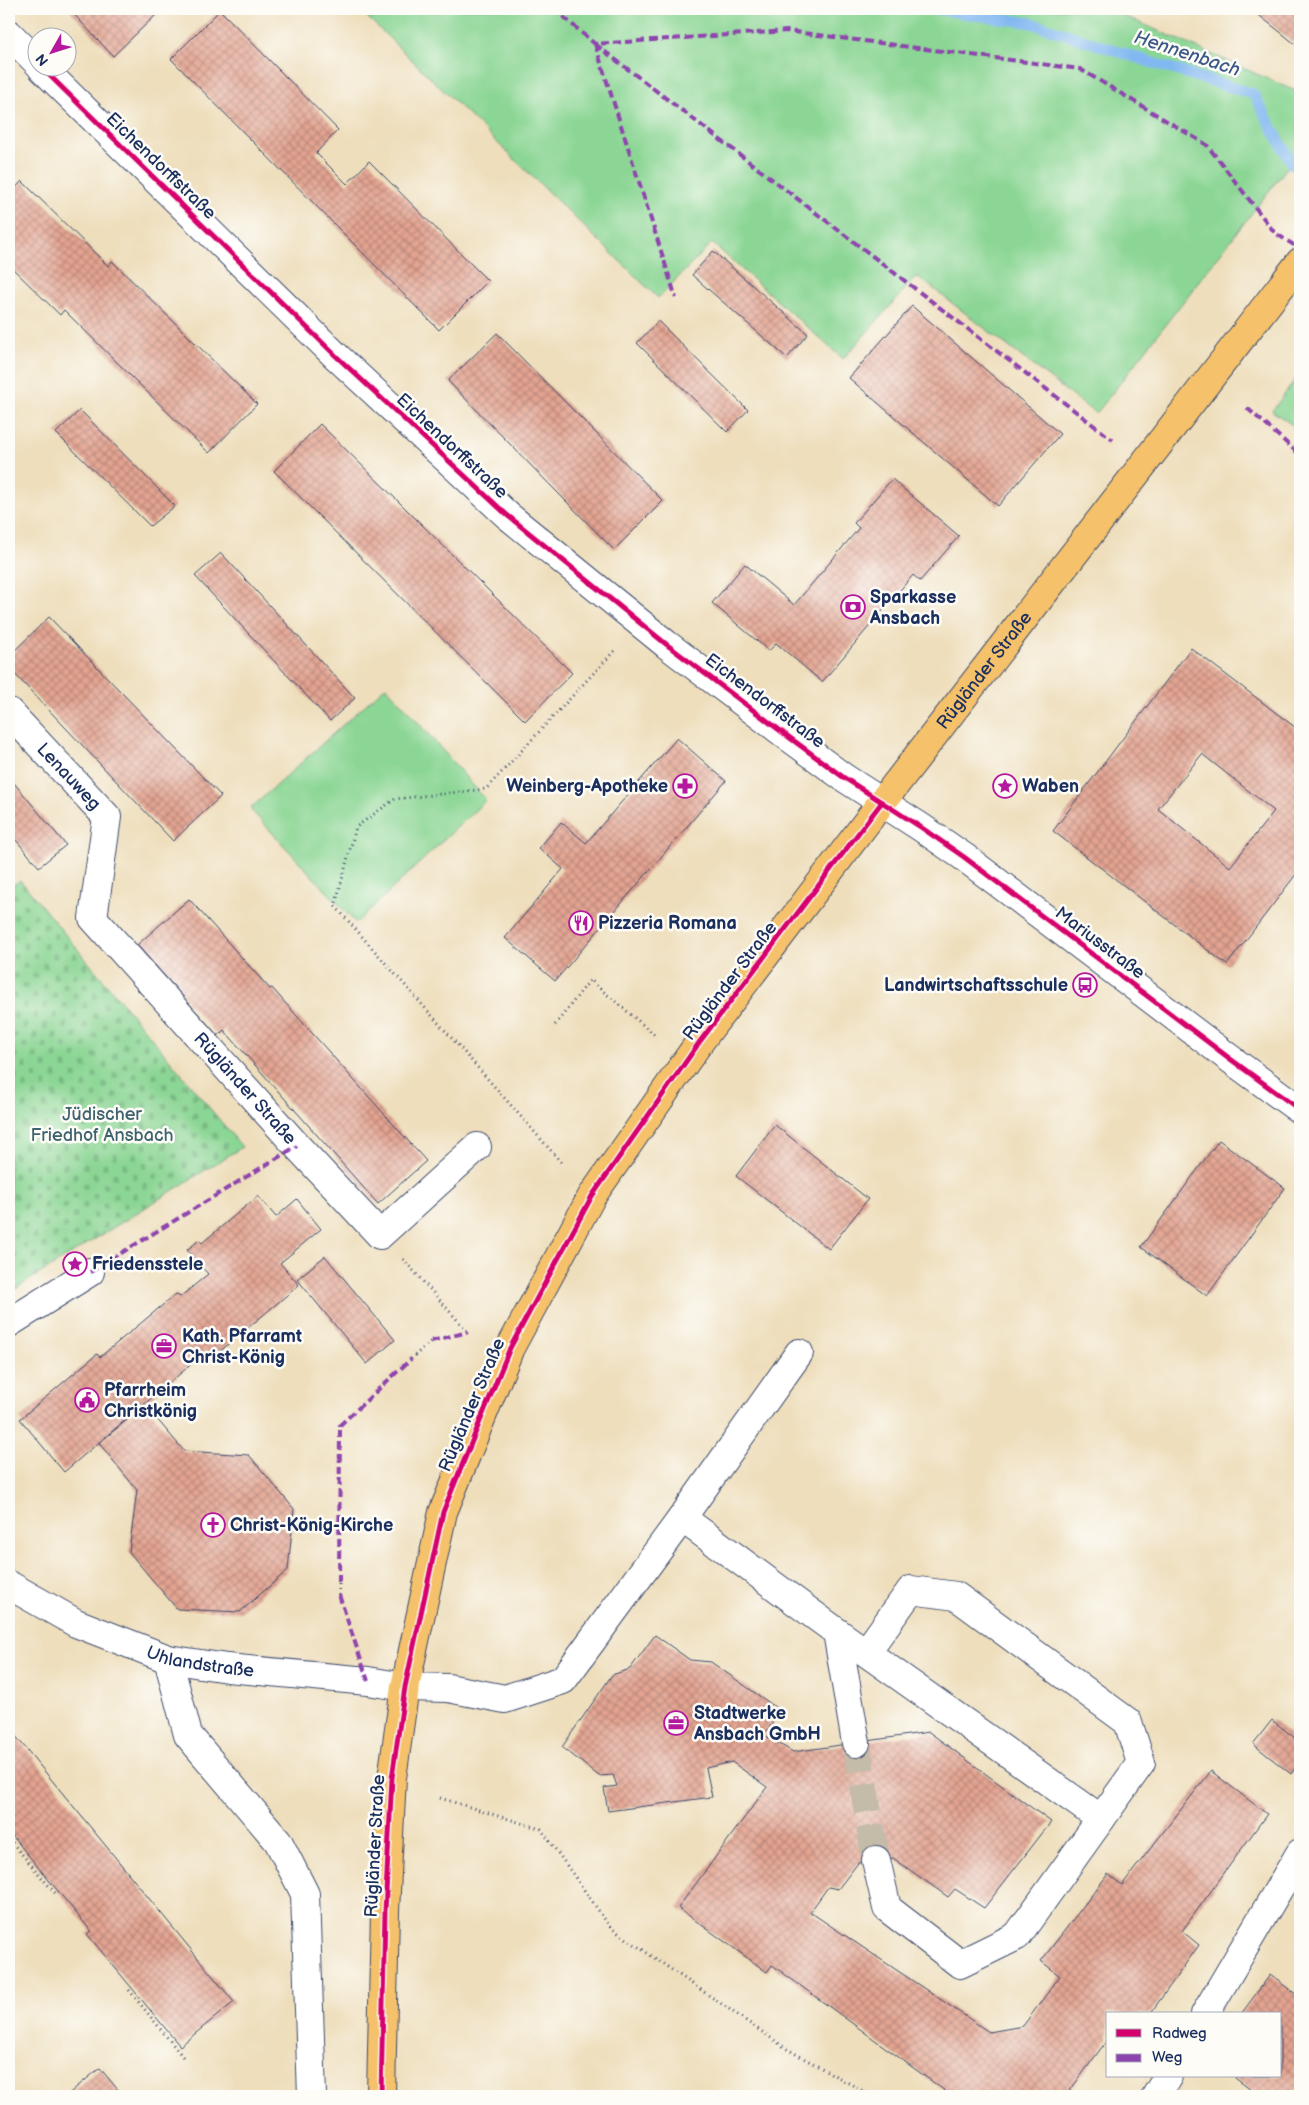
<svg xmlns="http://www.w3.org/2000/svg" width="1309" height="2105" font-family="'Balsamiq Sans',sans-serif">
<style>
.green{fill:#8bd694;stroke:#538279}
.cemetery{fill:url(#cemetery-stones);stroke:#538279}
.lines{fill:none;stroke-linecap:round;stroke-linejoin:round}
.stream{stroke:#82b8f1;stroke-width:11}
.building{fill:url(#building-cross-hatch);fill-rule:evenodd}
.minor-tunnel{stroke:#c4bba9;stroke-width:28;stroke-dasharray:28 14;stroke-linecap:butt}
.minor-casing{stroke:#3b496c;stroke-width:30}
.major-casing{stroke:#3b496c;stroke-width:30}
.path{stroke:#3b496c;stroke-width:3;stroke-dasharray:1 4;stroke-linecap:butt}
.minor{stroke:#fff;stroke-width:28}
.major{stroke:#f5c16b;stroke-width:28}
.quiet{stroke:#8e44ad;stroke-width:4;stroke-dasharray:8 4;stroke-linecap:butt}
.cycleway-casing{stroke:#fdfcf7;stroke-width:8}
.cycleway{stroke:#d6006c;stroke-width:5}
.labels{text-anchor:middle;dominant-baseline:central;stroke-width:5;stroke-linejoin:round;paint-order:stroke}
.street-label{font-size:18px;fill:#1b2f5e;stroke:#fdfcf7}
.poi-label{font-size:18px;font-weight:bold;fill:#1b2f5e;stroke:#fdfcf7;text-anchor:start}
.park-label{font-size:18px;fill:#3d616e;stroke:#fdfcf7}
.water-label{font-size:19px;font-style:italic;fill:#3a588a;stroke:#fdfcf7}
</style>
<defs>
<pattern id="cemetery-stones" width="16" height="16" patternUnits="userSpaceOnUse" patternTransform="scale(1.25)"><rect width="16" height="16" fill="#8bd694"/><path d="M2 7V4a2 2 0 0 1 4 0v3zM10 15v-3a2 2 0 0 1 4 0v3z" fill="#77b882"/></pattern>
<pattern id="building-cross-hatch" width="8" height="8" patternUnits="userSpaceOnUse" patternTransform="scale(1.25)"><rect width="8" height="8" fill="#e4a491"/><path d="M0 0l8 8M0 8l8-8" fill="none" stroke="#b8867a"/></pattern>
</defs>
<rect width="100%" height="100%" fill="#fdfcf7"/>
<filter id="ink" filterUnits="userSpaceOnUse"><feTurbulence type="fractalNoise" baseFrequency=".02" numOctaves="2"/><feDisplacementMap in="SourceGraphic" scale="10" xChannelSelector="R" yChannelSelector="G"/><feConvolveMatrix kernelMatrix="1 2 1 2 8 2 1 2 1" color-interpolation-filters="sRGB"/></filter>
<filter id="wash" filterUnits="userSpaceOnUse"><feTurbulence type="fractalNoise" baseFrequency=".0096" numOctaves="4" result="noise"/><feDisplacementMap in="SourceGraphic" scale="20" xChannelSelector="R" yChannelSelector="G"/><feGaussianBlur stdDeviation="1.12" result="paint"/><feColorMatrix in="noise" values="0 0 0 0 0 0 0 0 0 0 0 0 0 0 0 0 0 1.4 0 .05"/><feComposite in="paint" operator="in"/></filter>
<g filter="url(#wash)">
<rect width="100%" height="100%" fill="#eedebc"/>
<!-- green -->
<path class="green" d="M 359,9 L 1102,9 L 1113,11 L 1300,93 L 1300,151 L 1096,414 L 917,276 L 843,359 L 712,243 L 658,298 Z
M 1300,374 L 1300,430 L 1272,411 Z
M 386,686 L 486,800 L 356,923 L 250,809 Z"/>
<!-- cemetery -->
<path class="cemetery" d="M 20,880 L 242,1147 L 9,1293 L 9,888 Z"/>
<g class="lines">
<!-- stream -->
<path class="stream" d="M 935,9 L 1032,23 L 1156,64 L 1253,94 L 1293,165 L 1300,169"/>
</g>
<g id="blocks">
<!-- building -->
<path class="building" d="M 69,9 L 154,9 L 158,13 L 113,56 Z
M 1251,9 L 1300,9 L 1300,48 L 1284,35 Z
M 220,10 L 338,130 L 316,153 L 347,184 L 369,161 L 488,281 L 439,330 L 171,59 Z
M 22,181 L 108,266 L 112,261 L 257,404 L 209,453 L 64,310 L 60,315 L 9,265 L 9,195 Z
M 713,251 L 808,334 L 787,358 L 692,275 Z
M 912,306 L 1060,434 L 998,506 L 849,378 Z
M 658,321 L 748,410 L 727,432 L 637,343 Z
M 497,333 L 663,501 L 614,550 L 448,381 Z
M 80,410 L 175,506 L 150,526 L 56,433 Z
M 320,424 L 572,673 L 525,721 L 274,471 Z
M 892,479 L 959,536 L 920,581 L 913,575 L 822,682 L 776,643 L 769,651 L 712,603 L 745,564 L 794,605 L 859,528 L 854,523 Z
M 221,553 L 355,698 L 330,721 L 195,576 Z
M 49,617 L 221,796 L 173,841 L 9,668 L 9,656 Z
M 1191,648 L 1300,731 L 1300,869 L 1227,965 L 1053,831 ZM 1202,754 L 1274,811 L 1230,867 L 1158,809 Z
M 677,738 L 726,781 L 555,981 L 505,938 L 563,869 L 539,848 L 561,822 L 586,843 Z
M 9,777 L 66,845 L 39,867 L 9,832 Z
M 189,899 L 270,989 L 272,988 L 426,1161 L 378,1204 L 224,1030 L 218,1036 L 137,945 Z
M 775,1125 L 868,1199 L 829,1249 L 736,1176 Z
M 1219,1140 L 1285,1188 L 1207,1296 L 1141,1247 Z
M 258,1196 L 276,1217 L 297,1199 L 321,1229 L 280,1263 L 299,1285 L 206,1363 L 201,1356 L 64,1472 L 20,1419 L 97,1354 L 100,1357 L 176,1294 L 180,1297 L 208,1274 L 187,1250 L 199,1240 L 202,1243 Z
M 325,1256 L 395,1340 L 367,1364 L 297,1279 Z
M 145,1405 L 184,1451 L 249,1455 L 294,1509 L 288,1570 L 240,1612 L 177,1609 L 129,1552 L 137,1490 L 99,1443 Z
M 655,1635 L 690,1660 L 711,1662 L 781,1711 L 764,1735 L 793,1752 L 929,1732 L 1051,1822 L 984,1908 L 955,1889 L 948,1897 L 893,1858 L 858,1863 L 838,1889 L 828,1887 L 810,1912 L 989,2032 L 1023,2026 L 1060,1976 L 1041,1961 L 1108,1874 L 1122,1885 L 1211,1771 L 1267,1814 L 1182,1931 L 1199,1945 L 1150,2014 L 1108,2014 L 1108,2039 L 1066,2096 L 952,2096 L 772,1965 L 767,1972 L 678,1908 L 767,1787 L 732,1762 L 706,1768 L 712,1797 L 608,1811 L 604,1788 L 617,1786 L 613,1775 L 599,1776 L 562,1747 L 612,1675 L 630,1669 Z
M 1272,1720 L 1300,1742 L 1300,1761 L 1291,1774 L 1253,1744 Z
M 9,1728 L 234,2002 L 180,2046 L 87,1934 L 91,1931 L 9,1832 Z
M 1270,1975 L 1300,1997 L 1300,2059 L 1293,2069 L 1300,2074 L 1300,2096 L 1259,2096 L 1235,2078 L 1236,2076 L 1280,2076 L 1280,2014 L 1241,2014 Z
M 100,2068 L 123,2096 L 66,2096 Z"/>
</g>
</g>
<g filter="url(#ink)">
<use href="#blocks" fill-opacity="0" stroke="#3b496c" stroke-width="1"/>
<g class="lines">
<!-- minor-tunnel -->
<path class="minor-tunnel" d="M 856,1743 L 876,1860"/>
<!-- minor casing -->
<g class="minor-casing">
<g id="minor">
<path d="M 9,34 L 38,63"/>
<path d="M 42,68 L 336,356 L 507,515 L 666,644 L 786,735 L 843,777 L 922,828 L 964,857 L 1229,1058 L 1300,1110"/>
<path id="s1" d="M 9,712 L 107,817 L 93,918 L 297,1146 L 380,1235 L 477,1147"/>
<path d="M 9,1323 L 90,1272"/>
<path d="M 682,1518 L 837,1632 L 1101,1819 L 1017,1936 L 960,1964 L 887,1908 L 876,1860"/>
<path id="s2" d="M 9,1585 L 76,1623 L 168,1659 L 227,1668 L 368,1681 L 405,1687 L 448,1688 L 505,1699 L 563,1680 L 682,1518 L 799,1353"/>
<path d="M 837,1632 L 856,1743"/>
<path d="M 867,1651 L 911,1590 L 956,1596 L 1128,1722 L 1141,1763 L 1101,1819"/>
<path d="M 168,1659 L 188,1735 L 278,1841 L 305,1894 L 312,2096"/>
<path d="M 1205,2014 L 1300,1853"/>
<path d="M 1156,2096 L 1168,2076"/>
</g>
</g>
<!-- major casing -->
<g class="major-casing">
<g id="major">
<path id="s3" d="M 381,2096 L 385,1911 L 392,1778 L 405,1687 L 443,1512 L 510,1348 L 592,1196 L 701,1040 L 882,802 L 1300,262"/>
</g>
</g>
<!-- path -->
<path class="path" d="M 555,1025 L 590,980 L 655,1035
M 561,1162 L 335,906 L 356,827 L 395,799 L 486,789 L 616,649
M 403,1259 L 468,1332
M 411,1359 L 431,1341
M 339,1595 L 339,1582
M 440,1798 L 541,1829 L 611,1928 L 787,2049 L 872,2096
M 9,1839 L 55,1893
M 129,1990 L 183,2057"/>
<!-- minor -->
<use href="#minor" class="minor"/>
<!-- major -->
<use href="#major" class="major"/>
<!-- quiet -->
<path class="quiet" d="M 554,9 L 595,44 L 787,31 L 1080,69 L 1207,145 L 1275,233 L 1300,249
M 595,44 L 1113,440
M 595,44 L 676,298
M 1247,408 L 1300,455
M 90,1272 L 297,1146
M 431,1341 L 468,1332
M 339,1582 L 340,1425 L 411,1359
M 339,1595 L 368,1681"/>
<!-- cycleway casing -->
<g class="cycleway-casing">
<path id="cycleway" d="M 42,68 L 336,356 L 507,515 L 666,644 L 786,735 L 843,777 L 922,828 L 964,857 L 1229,1058 L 1300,1110
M 381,2096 L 385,1911 L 392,1778 L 405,1687 L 443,1512 L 510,1348 L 592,1196 L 701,1040 L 882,802"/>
</g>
<!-- cycleway -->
<use href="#cycleway" class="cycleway"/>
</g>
</g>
<!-- icons -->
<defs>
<g id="bank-ring" transform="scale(1.25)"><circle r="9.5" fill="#fdfcf7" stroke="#b5179e" stroke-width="1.5"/><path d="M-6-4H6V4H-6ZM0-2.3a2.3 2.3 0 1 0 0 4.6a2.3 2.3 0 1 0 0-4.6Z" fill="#b5179e"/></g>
<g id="pharmacy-ring" transform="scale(1.25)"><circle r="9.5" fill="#fdfcf7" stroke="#b5179e" stroke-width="1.5"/><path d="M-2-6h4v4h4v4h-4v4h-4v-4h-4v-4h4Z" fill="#b5179e"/></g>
<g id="sight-ring" transform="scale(1.25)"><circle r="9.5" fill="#fdfcf7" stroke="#b5179e" stroke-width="1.5"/><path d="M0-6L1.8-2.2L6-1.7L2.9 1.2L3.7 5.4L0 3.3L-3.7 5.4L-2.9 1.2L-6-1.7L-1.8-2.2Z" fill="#b5179e"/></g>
<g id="restaurant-ring" transform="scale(1.25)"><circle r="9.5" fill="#fdfcf7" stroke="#b5179e" stroke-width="1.5"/><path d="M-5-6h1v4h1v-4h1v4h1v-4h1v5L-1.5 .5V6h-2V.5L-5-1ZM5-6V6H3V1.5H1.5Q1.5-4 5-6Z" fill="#b5179e"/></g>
<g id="bus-ring" transform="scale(1.25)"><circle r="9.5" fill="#fdfcf7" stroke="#b5179e" stroke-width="1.5"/><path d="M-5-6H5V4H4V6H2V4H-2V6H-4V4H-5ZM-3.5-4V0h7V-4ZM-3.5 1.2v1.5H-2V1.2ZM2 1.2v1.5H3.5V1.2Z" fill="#b5179e"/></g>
<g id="office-ring" transform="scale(1.25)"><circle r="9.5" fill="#fdfcf7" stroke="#b5179e" stroke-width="1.5"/><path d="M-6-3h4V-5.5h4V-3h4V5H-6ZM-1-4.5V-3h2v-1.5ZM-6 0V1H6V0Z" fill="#b5179e"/></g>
<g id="civic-ring" transform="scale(1.25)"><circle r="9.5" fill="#fdfcf7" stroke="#b5179e" stroke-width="1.5"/><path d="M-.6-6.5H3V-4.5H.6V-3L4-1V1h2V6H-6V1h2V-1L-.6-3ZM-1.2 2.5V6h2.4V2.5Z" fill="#b5179e"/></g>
<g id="church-ring" transform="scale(1.25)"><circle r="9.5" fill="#fdfcf7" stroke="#b5179e" stroke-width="1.5"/><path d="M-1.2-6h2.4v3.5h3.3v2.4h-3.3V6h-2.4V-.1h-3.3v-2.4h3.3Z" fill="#b5179e"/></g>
</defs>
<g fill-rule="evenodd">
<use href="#bank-ring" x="853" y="607"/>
<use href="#pharmacy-ring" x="685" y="786"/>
<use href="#sight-ring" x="1005" y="786"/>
<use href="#restaurant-ring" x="581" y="923"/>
<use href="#bus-ring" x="1085" y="985"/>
<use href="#sight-ring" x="75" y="1264"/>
<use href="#office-ring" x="164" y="1346"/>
<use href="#civic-ring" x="87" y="1400"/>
<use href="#church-ring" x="213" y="1525"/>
<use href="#office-ring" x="676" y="1723"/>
</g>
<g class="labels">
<!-- street labels -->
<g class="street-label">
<text transform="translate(161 166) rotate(44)">Eichendorffstraße</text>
<text transform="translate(452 446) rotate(43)">Eichendorffstraße</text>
<text stroke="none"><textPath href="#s3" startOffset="1595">Rügländer Straße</textPath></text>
<text transform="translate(765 701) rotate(37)">Eichendorffstraße</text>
<text stroke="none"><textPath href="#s1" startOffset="88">Lenauweg</textPath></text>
<text transform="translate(1100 943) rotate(37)">Mariusstraße</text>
<text transform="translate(730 981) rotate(-53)">Rügländer Straße</text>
<text stroke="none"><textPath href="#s1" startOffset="474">Rügländer Straße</textPath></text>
<text transform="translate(472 1405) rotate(-67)">Rügländer Straße</text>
<text stroke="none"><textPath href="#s2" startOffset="208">Uhlandstraße</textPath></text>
<text transform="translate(375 1846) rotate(-87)">Rügländer Straße</text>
</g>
<!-- poi labels -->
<g class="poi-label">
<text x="870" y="597">Sparkasse<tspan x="870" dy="21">Ansbach</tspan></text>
<text x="668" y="786" text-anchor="end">Weinberg-Apotheke</text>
<text x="1022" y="786">Waben</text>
<text x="598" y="923">Pizzeria Romana</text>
<text x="1068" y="985" text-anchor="end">Landwirtschaftsschule</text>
<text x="92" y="1264">Friedensstele</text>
<text x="182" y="1336">Kath. Pfarramt<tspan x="182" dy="21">Christ-König</tspan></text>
<text x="104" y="1390">Pfarrheim<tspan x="104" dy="21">Christkönig</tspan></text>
<text x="230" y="1525">Christ-König-Kirche</text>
<text x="694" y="1713">Stadtwerke<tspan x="694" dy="21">Ansbach GmbH</tspan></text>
</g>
<!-- park labels -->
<g class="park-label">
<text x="102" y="1114">Jüdischer<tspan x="102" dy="21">Friedhof Ansbach</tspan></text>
</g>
<!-- water labels -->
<g class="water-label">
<text transform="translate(1187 54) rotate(18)">Hennenbach</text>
</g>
</g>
<!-- margin -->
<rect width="1309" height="2105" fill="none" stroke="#fdfcf7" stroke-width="30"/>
<!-- legend -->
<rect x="1106" y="2012" width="175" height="65" fill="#fdfcf7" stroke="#a3aaba"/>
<rect x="1116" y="2029" width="25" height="8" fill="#d6006c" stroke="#a3aaba"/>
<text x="1152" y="2038" font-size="15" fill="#1b2f5e">Radweg</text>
<rect x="1116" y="2054" width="25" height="8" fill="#8e44ad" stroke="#a3aaba"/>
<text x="1152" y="2062" font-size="15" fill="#1b2f5e">Weg</text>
<!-- north arrow -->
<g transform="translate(52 52) rotate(231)"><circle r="24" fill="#fdfcf7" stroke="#a3aaba"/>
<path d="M0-4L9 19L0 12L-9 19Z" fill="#b5179e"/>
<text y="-8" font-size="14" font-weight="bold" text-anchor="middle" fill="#1b2f5e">N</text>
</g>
</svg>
